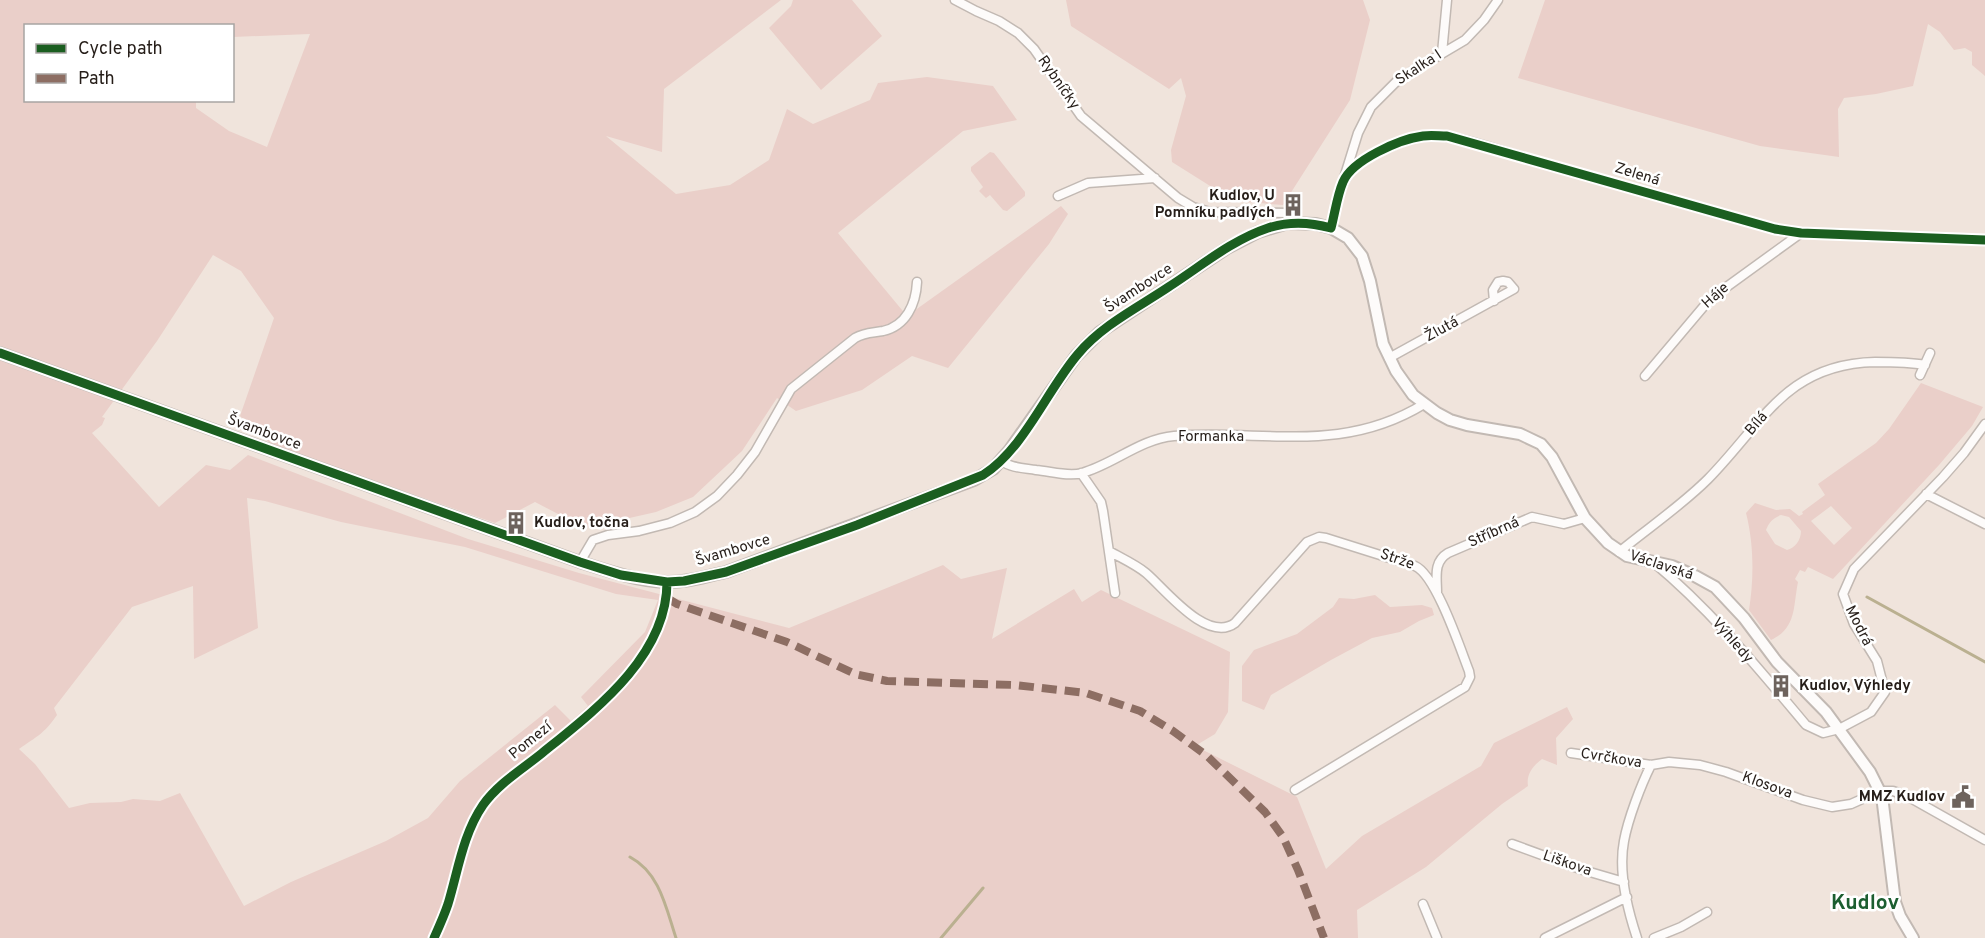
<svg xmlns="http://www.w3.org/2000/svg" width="1985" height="938" font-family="Overpass,sans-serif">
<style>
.green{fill:#eacfc9;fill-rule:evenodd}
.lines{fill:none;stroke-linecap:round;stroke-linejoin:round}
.stream{stroke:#bab090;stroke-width:3}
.minor-casing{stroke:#c2b9b3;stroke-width:11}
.tertiary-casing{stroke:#c2b9b3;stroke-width:14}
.minor{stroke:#fdfbfa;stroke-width:8}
.tertiary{stroke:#fdfbfa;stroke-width:10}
.quiet{stroke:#8d6e63;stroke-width:8;stroke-dasharray:15 8;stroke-linecap:butt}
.cycleway-casing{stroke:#fff;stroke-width:13}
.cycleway{stroke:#1b5e20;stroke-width:9}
.labels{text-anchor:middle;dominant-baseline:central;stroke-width:5;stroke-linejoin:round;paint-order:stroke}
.street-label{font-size:15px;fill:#261e19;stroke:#fff}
.poi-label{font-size:15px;font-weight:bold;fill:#261e19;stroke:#fff;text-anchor:end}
.district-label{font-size:21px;font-weight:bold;fill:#1c5e30;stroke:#fff}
</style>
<rect width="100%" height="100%" fill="#f0e4dc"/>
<!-- green -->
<path class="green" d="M 0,0 L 781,0 L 664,89 L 662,152 L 606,136 L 676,194 L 730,185 L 769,160 L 787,109 L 813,124 L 870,100 L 878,83 L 927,77 L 993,86 L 1017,120 L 963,131 L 838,233 L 907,316 L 1061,206 L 1068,214 L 1049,244 L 948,368 L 912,356 L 862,390 L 796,411 L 777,398 L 742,451 L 693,497 L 656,512 L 585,528 L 535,502 L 495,523 L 272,445 L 240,416 L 274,318 L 241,271 L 213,255 L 157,341 L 102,417 L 105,418 L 102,425 L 92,433 L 159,507 L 206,465 L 230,470 L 248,455 L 468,539 L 579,573 L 789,628 L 943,565 L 961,579 L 1007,568 L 992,639 L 1074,589 L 1082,602 L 1101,590 L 1230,652 L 1228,712 L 1215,734 L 1195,746 L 1297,797 L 1326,869 L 1362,836 L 1481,766 L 1494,743 L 1567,707 L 1573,719 L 1556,738 L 1557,765 L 1542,759 C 1533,766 1526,774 1528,786 L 1502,804 L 1426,867 L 1357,910 L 1358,938 L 0,938 ZM 26,26 L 232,26 L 233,37 L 310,34 L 267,147 L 229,131 L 196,108 L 196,100 L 26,100 ZM 247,498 L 265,501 L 341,522 L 465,547 L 616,594 L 658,600 L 645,632 L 581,697 L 588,706 L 571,721 L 555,705 L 460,781 L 428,818 L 386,841 L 291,882 L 244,906 L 180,793 L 160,801 L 133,799 L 121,802 L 90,803 L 69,808 L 35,764 L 19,749 C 37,736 43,735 57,715 L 54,708 L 132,607 L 193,586 L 194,659 L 258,628 Z
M 793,0 L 852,0 L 882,36 L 821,90 L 769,28 L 791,6 Z
M 1066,0 L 1363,0 L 1370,20 L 1350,100 L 1283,205 L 1234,201 L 1172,162 L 1171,150 L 1186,96 L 1181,78 L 1169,89 L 1071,26 Z
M 1545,0 L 1985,0 L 1985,76 L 1972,65 L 1972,52 L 1965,48 L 1954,50 L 1940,32 L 1928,24 L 1913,86 L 1876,94 L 1844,98 L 1838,109 L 1839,157 L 1760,146 L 1518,78 Z
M 990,152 L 994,153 L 1025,192 L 1025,196 L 1007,211 L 1003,210 L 990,195 L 986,198 L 979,191 L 983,187 L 971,171 L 971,167 Z
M 1921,383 L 1983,407 L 1972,426 L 1939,465 L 1833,579 L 1808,567 L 1805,572 L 1800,570 L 1795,579 L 1798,582 C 1793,606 1797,628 1771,640 L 1749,610 C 1754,579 1754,544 1746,513 L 1755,503 L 1776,510 L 1790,509 L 1799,516 L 1803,514 L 1802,512 L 1825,495 L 1818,484 L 1876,443 L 1889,429 ZM 1831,506 L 1852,528 L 1834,545 L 1811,521 ZM 1781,515 L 1789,517 L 1801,531 C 1801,540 1795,548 1787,550 L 1775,544 L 1766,530 C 1769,522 1773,518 1781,515 Z
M 1375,595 L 1390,607 L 1422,605 L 1432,608 L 1434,615 L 1419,621 L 1400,632 L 1372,638 L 1331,660 L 1271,695 L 1264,710 L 1242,701 L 1242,666 L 1254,650 L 1297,634 L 1333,607 L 1339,598 L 1354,599 Z"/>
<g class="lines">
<!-- stream -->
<path class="stream" d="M 1867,597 L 1985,662
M 630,857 C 660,873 666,908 676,938
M 941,938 L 983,888"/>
<!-- minor casing -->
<g class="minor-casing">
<path id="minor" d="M 955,0 L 976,11 L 999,21 L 1018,33 L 1034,49 L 1081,116 L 1178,198 L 1193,207 L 1210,212 L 1291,213 L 1299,223
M 1442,53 L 1447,0
M 1345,175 L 1358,133 L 1371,107 L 1399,79 L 1465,40 L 1484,20 L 1498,0
M 1058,196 L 1088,183 L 1155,178
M 1331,228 C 1335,214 1338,192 1345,180 C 1356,159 1400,140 1423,136 C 1453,132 1499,151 1529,159 C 1611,182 1692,207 1775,229 L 1801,233 L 1985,240
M 1389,358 L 1514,289 L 1508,282 L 1503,281 L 1498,282 L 1493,290 L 1494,301
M 1920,375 L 1930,353
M 1645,376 L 1710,299 L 1801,233
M 1002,461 C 1011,468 1024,468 1036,470 C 1050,471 1068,477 1082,473 C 1114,464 1140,439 1174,436 C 1263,429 1341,455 1424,404
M 1081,473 L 1101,502 L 1103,511 L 1115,593
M 1926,494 L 1985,524
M 1109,551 C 1121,558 1135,564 1146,573 C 1164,588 1207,644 1235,623 L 1307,542 L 1319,537 L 1326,538 L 1415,566 C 1436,575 1460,648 1469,671 L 1470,677 L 1465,687 L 1295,790
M 1619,552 C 1648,528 1681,506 1708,479 C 1763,423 1786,364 1875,362 C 1891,362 1909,362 1925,365
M 580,562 L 593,540 L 608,535 L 639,531 L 670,523 L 695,512 L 717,496 L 737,475 L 755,452 L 791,389 L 855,338 C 865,332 872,333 883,331 C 906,326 916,304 917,282
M 1653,562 C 1711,610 1758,668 1806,725 L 1823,733 L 1839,729 L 1871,712 L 1885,692 L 1877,661 L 1854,624 L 1843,594 L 1854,569 L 1943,477 L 1964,453 L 1985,424
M 1437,593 C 1437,577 1433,562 1448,553 L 1532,517 L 1564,524 L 1585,518
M 1571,753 L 1651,765 L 1669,762 L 1700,765 L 1726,772 L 1803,800 L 1832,807 L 1851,804 L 1880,791 L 1893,791 L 1907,796 L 1985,840
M 1512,844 L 1583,870 L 1624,882
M 1423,904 L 1437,938
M 434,938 C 439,927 444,916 448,904 C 458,871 463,834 483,805 C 498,784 521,770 541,754 C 594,711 667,657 667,582
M 1545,938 L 1627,897
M 1637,938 C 1627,908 1618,872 1624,841 C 1628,819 1641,785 1651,765
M 1654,938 L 1681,927 L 1707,912"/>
</g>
<!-- tertiary casing -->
<g class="tertiary-casing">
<path id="tertiary" d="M 0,353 L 580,562 C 608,571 637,581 666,582 C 686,583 706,576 726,572 L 974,480 L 993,469 L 1009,451 L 1076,356 L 1100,332 L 1227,248 L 1258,232 L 1288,223 L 1316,224 L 1331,228 L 1348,238 L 1362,256 L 1370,281 L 1383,344 L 1396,371 L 1413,395 L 1437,413 L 1450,420 L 1467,425 L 1520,434 L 1541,444 L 1552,457 L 1585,518 L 1608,543 L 1627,556 L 1672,566 L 1695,576 L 1715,587 L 1744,618 L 1777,662 L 1826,712 L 1870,772 L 1882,796 L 1895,902 L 1900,916 L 1913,938"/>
</g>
<!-- minor -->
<use href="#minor" class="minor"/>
<!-- tertiary -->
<use href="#tertiary" class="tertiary"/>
<!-- quiet -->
<path class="quiet" d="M 667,598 L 677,604 L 787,642 L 855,674 L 887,681 L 1015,685 L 1086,693 L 1140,711 L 1173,731 L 1206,755 L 1265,812 L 1283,837 L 1298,870 L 1324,938"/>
<!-- cycleway casing -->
<g class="cycleway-casing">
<path id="cycleway" d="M 0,353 L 580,562 L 621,575 L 667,582 L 684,581 L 726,572 L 857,525 L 983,475 C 1024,449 1047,390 1078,354 C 1102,325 1139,307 1170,286 C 1201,266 1232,240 1268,228 C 1289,221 1310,222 1331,228 C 1335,213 1337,196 1343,182 C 1352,160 1400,139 1423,136 C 1431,135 1439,136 1447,136 L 1775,229 L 1801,233 L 1985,240
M 434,938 C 439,927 444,916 448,904 C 458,871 463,834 483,805 C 498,784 521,770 541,754 C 594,711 667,657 667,582"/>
</g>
<!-- cycleway -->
<use href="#cycleway" class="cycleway"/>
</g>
<!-- icons -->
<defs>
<g id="building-bare" transform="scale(1.8)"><path d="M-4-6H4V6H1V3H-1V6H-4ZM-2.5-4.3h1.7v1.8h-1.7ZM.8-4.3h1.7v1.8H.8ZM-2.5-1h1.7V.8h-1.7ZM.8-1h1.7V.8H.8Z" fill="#6d635d" stroke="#fff" stroke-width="2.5" paint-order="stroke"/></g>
<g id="civic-bare" transform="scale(1.8)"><path d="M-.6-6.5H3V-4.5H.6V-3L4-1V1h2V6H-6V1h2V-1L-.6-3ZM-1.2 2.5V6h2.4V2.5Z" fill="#6d635d" stroke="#fff" stroke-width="2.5" paint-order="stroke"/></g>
</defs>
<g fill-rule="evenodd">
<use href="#building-bare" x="1293" y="205"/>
<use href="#building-bare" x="516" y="523"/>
<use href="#building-bare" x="1781" y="686"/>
<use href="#civic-bare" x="1963" y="797"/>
</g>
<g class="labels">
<!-- street labels -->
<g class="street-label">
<text transform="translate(1419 68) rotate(-33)">Skalka I</text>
<text transform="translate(1058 83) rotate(55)">Rybníčky</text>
<text transform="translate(1637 175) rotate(17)">Zelená</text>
<text transform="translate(1139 289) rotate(-33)">Švambovce</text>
<text transform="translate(1716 296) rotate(-42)">Háje</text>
<text transform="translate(1442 330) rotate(-29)">Žlutá</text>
<text transform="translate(1757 424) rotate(-49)">Bílá</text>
<text transform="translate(264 433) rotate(20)">Švambovce</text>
<text x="1211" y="437">Formanka</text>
<text transform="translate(1494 533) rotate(-24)">Stříbrná</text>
<text transform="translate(733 551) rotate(-17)">Švambovce</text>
<text transform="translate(1397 560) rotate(19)">Strže</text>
<text transform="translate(1661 566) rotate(18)">Václavská</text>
<text transform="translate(1858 626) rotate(63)">Modrá</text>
<text transform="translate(1732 641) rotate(49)">Výhledy</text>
<text transform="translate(531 741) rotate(-39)">Pomezí</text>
<text transform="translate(1611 759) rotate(9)">Cvrčkova</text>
<text transform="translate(1767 786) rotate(20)">Klosova</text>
<text transform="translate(1567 864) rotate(19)">Liškova</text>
</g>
<!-- poi labels -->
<g class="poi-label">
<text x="1275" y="196">Kudlov, U<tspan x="1275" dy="17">Pomníku padlých</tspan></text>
<text x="534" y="523" text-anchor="start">Kudlov, točna</text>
<text x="1799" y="686" text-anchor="start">Kudlov, Výhledy</text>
<text x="1945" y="797">MMZ Kudlov</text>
</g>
<!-- district labels -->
<g class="district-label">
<text x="1865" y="903">Kudlov</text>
</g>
</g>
<!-- legend -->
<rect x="24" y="24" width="210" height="78" fill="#ffffff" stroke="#a8a5a3" stroke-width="1.5"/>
<rect x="36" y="44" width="30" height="9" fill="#1b5e20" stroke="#a8a5a3" stroke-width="1.5"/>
<text x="78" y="54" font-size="18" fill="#261e19">Cycle path</text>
<rect x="36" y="74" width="30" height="9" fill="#8d6e63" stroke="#a8a5a3" stroke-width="1.5"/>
<text x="78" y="84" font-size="18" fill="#261e19">Path</text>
</svg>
